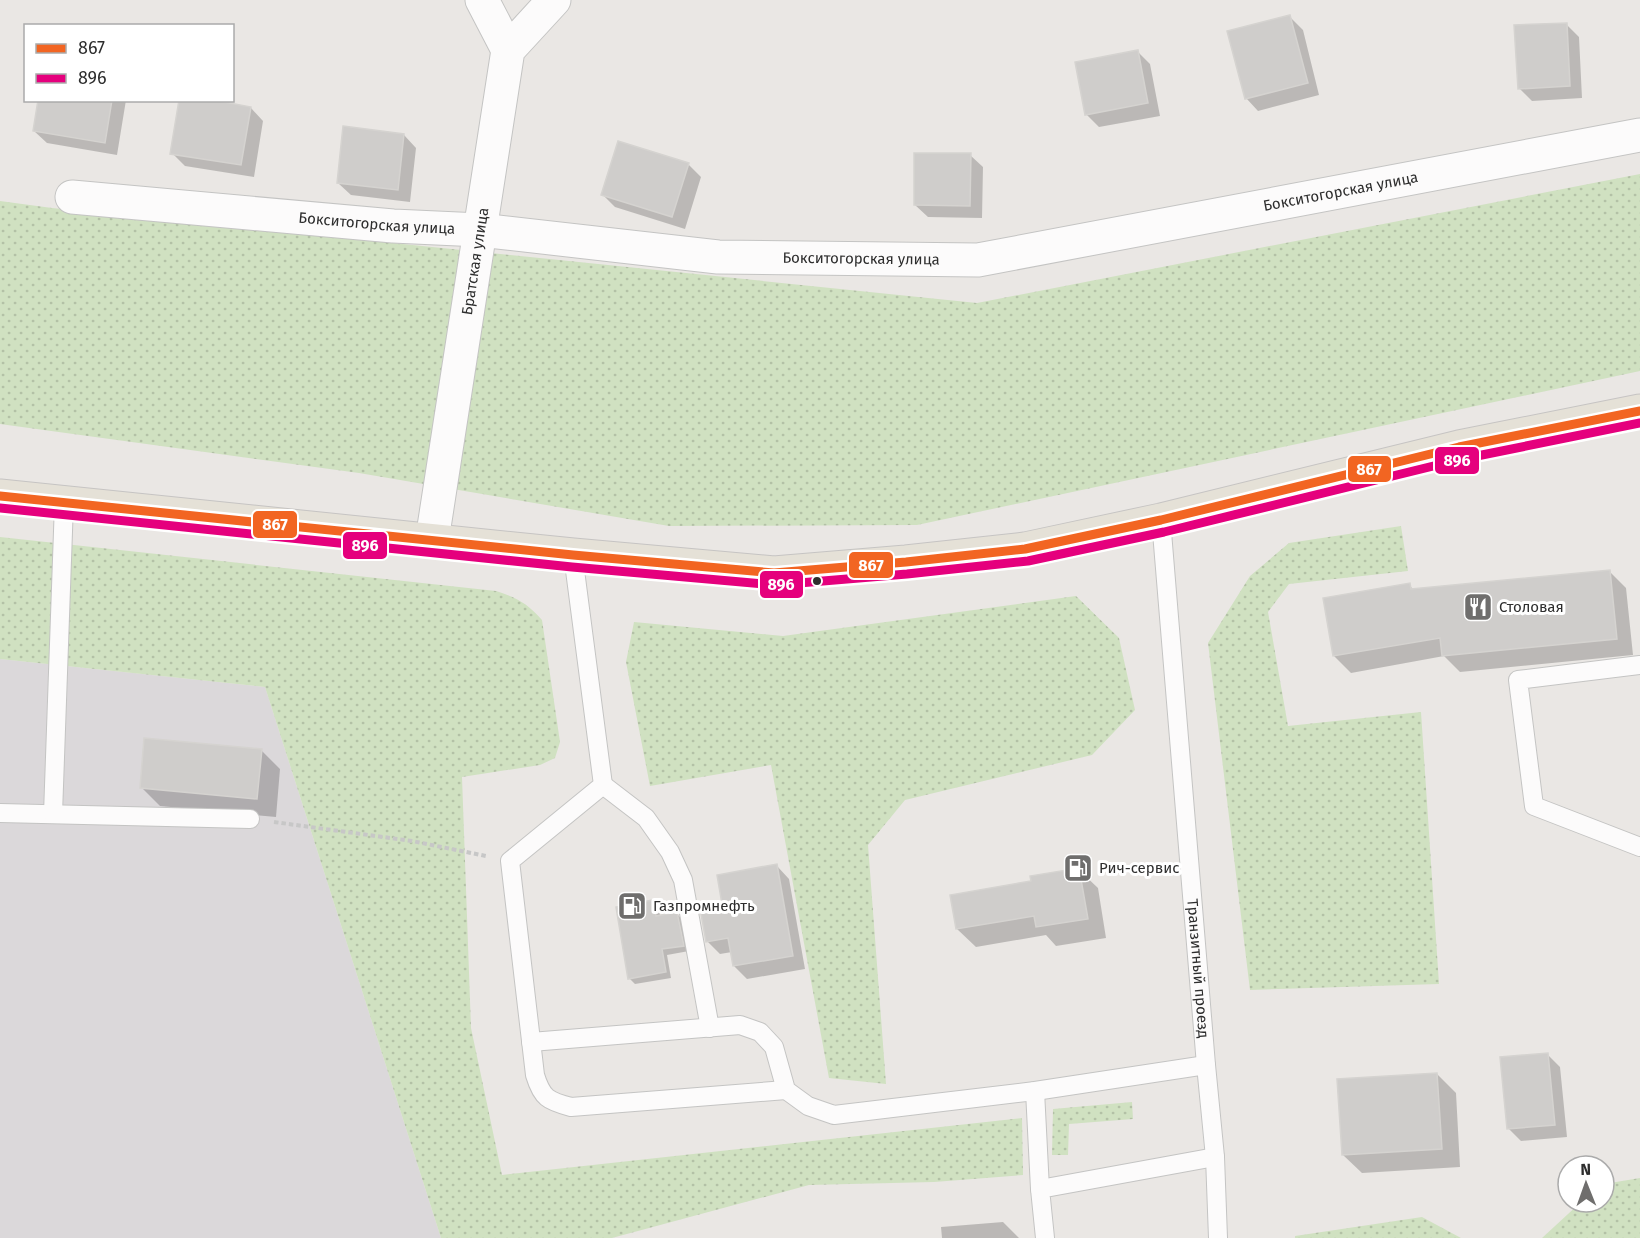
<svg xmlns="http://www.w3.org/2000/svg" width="1640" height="1238" font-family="'Fira Sans',sans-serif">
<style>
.industrial{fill:#dbd8da}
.grass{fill:url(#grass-dots)}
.shadow{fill:#0003}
.building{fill:#cfcdcb;stroke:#d5d3d0;stroke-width:1.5}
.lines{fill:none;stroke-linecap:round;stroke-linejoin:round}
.lane-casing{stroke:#c4c4c3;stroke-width:20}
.street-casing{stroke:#c4c4c3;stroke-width:35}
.primary-casing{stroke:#c6c4c3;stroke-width:35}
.path{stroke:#c7c7c7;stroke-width:4;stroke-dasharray:4.5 3;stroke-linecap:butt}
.lane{stroke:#fcfbfb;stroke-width:18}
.street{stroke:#fcfbfb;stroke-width:33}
.primary{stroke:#e5e1d7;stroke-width:33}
.bus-1-casing{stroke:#fff;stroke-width:14}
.bus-2-casing{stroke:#fff;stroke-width:14}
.bus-1{stroke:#f26522;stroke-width:9}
.bus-2{stroke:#e5007d;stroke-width:9}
.bus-dot{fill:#2d2d2d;stroke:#fff;stroke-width:2}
.labels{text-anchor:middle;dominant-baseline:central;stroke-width:6;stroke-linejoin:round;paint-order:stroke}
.street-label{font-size:15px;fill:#2d2d2d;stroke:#fff}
.poi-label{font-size:15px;fill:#2d2d2d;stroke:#fff;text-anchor:start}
.line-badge{stroke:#fff;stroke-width:2}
.badge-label{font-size:16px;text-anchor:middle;font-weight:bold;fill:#fff}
</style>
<defs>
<pattern id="grass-dots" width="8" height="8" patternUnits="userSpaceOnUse" patternTransform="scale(1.5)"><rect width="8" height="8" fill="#d0e1c1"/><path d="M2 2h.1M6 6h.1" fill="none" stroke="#b3c1a6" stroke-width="1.8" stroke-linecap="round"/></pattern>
</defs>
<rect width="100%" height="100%" fill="#eae7e4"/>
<!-- industrial -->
<path class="industrial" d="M 0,659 L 265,687 L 441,1238 L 0,1238 Z"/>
<!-- grass -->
<path class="grass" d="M 1640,174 L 1640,371 L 917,525 L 669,526 L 359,473 L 0,424 L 0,201 L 52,208 L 977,303 Z
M 1401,526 L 1408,571 L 1289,584 L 1268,612 L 1288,726 L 1421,712 L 1439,984 L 1250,990 L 1208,643 L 1250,576 L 1289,543 Z
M 0,537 L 496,591 C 517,598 527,603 542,620 L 560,742 L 555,758 L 540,765 L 462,777 L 471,1028 L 502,1175 L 1022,1118 L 1023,1175 L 934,1182 L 809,1185 L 612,1238 L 441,1238 L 265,687 L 0,659 Z
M 1076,596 L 1119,638 L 1135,710 L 1092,755 L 905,800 L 868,845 L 886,1084 L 829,1078 L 771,765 L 650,786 L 626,662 L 634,622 L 783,636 Z
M 1132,1102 L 1133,1119 L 1069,1124 L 1068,1155 L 1052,1155 L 1053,1109 Z
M 1640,1178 L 1640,1238 L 1542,1238 L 1581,1202 L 1604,1202 L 1604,1184 Z
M 1422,1217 L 1461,1238 L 1295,1238 L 1295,1236 Z"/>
<!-- shadow -->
<path class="shadow" d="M 1290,17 L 1303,30 L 1319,95 L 1258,111 L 1246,98 Z
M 1567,25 L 1579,37 L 1582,98 L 1532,101 L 1519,88 Z
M 1138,52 L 1150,64 L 1160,116 L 1099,127 L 1086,114 Z
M 39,100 L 126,100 L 117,155 L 47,143 L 34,131 Z
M 251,108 L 263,121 L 254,177 L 185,166 L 172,153 Z
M 404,135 L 416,148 L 410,202 L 351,195 L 338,183 Z
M 970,155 L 983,167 L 982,218 L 928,217 L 915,205 Z
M 688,164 L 701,177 L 685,229 L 615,207 L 603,195 Z
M 1609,571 L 1626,588 L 1633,655 L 1460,672 L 1444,656 L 1351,673 L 1334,656 L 1409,585 L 1414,590 Z
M 261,750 L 280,769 L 276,817 L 160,806 L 141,787 Z
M 777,866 L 789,879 L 805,969 L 747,979 L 734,966 L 732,952 L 720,954 L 707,941 Z
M 1079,870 L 1098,888 L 1106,938 L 1056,946 L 1046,935 L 976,947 L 957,929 L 1033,882 Z
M 653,902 L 659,908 L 660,916 L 677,914 L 683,920 L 689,951 L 667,955 L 671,978 L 635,984 L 629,978 Z
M 1547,1054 L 1560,1067 L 1567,1137 L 1521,1141 L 1509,1129 Z
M 1437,1074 L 1456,1093 L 1460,1167 L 1362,1173 L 1343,1155 Z
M 1003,1222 L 1019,1238 L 942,1238 L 941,1227 Z"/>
<!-- building -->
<path class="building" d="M 1290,15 L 1308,83 L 1245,99 L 1227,31 Z
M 1567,23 L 1570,86 L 1518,89 L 1514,25 Z
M 1138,50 L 1148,103 L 1085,115 L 1075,62 Z
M 38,100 L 112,100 L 105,143 L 33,131 Z
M 179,100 L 214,100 L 251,107 L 241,165 L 170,154 Z
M 343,126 L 404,134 L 398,190 L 337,183 Z
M 618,141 L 689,163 L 672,217 L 601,195 Z
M 914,153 L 971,153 L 970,206 L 914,205 Z
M 1610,570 L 1617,639 L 1442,656 L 1440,638 L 1333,656 L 1323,598 L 1410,583 L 1411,589 Z
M 144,738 L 262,749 L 257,799 L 140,788 Z
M 777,864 L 793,956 L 733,966 L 728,938 L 706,942 L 700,908 L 722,904 L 717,875 Z
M 1079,868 L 1088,919 L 1036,927 L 1034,916 L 956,929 L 950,895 L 1031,881 L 1030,876 Z
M 653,900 L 656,916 L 677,912 L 684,946 L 662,949 L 666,972 L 628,979 L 616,907 Z
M 1548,1053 L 1555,1125 L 1507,1129 L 1500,1057 Z
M 1437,1073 L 1442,1149 L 1342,1155 L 1337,1079 Z"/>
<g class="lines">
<!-- lane casing -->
<g class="lane-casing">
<g id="lane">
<path id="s1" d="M 1161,520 L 1206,1065 L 1215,1157 L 1218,1238"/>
<path d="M 573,555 L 603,785 L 510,861 L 535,1075 C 542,1098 548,1101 571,1107 L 786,1090"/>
<path d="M 1640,665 L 1518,680 L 1534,806 L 1640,847"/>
<path d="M 603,785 L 646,818 L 670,852 L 683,880 L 710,1028"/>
<path d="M 0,813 L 250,819"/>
<path d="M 53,814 L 64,503"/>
<path d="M 531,1042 L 740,1025 L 760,1032 L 774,1047 L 786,1090 L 808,1106 L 834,1115 L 1035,1091 L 1206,1065"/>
<path d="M 1035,1091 L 1040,1189"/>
<path d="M 1045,1238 L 1040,1189 L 1215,1157"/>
</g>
</g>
<!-- street casing -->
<g class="street-casing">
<g id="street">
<path d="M 482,0 L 508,50"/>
<path id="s2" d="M 72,197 L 393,226 L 480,230 L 718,257 L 978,260 L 1640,135"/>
<path id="s3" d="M 432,540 L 508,50 L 554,0"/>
</g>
</g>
<!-- primary casing -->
<g class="primary-casing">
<path id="primary" d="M 0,496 L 573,555 L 774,573 L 906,562 L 1025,549 L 1161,520 L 1459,447 L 1640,411"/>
</g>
<!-- path -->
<path class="path" d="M 274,822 L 412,841 L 486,856"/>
<!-- lane -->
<use href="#lane" class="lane"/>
<!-- street -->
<use href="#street" class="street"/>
<!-- primary -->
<use href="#primary" class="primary"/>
<!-- bus-1 casing -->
<g class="bus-1-casing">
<path id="bus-1" d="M 0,496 L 573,555 L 774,573 L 906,562 L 1025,549 L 1161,520 L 1459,447 L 1640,411"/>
</g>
<!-- bus-2 casing -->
<g class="bus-2-casing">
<path id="bus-2" d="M 0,508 L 572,567 L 775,585 L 907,574 L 1028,561 L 1164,532 L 1462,459 L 1640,423"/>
</g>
<!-- bus-1 -->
<use href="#bus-1" class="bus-1"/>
<!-- bus-2 -->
<use href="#bus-2" class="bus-2"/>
</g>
<!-- icons -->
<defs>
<g id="restaurant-square" transform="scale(1.5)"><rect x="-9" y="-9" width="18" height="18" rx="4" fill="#6f6e6d" stroke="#fff"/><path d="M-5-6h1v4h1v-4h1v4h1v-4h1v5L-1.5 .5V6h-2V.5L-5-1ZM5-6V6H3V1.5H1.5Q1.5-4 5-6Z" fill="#fff"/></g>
<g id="fuel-square" transform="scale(1.5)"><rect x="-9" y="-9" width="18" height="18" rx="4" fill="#6f6e6d" stroke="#fff"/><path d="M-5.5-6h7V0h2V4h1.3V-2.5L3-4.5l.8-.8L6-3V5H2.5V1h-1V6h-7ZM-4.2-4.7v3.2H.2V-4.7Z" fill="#fff"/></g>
</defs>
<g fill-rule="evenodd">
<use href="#restaurant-square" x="1478" y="607"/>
<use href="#fuel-square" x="1078" y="868"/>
<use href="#fuel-square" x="632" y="906"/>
</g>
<!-- markers -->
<circle class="bus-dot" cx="817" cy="581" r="5"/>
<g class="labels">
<!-- street labels -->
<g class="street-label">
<text stroke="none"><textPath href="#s2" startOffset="1278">Бокситогорская улица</textPath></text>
<text stroke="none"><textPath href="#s2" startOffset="306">Бокситогорская улица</textPath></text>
<text stroke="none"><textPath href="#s2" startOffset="792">Бокситогорская улица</textPath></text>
<text stroke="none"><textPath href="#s3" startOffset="282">Братская улица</textPath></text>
<text stroke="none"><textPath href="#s1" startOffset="450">Транзитный проезд</textPath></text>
</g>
<!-- poi labels -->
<g class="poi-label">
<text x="1499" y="607">Столовая</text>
<text x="1099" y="868">Рич-сервис</text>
<text x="653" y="906">Газпромнефть</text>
</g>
</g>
<g class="line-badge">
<rect x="1434" y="446" width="46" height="29" rx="6" fill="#e5007d"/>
<rect x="1347" y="455" width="45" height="28" rx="6" fill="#f26522"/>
<rect x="252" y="510" width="46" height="29" rx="6" fill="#f26522"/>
<rect x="342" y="531" width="46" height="29" rx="6" fill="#e5007d"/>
<rect x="848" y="551" width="46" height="28" rx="6" fill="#f26522"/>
<rect x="759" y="570" width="45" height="29" rx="6" fill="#e5007d"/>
</g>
<g class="badge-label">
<text x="1457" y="466">896</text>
<text x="1369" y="475">867</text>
<text x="275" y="530">867</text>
<text x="365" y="551">896</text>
<text x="871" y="571">867</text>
<text x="781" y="590">896</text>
</g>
<!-- legend -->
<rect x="24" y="24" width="210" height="78" fill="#ffffff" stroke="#ababab" stroke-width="1.5"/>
<rect x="36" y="44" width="30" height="9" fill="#f26522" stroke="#ababab" stroke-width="1.5"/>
<text x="78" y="54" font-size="18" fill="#2d2d2d">867</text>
<rect x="36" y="74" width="30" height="9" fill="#e5007d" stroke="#ababab" stroke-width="1.5"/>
<text x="78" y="84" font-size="18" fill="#2d2d2d">896</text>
<!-- north arrow -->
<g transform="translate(1586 1184) rotate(359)"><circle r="28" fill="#ffffff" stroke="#ababab" stroke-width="1.5"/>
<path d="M0-4.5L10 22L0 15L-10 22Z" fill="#6f6e6d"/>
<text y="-9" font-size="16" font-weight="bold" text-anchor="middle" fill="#2d2d2d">N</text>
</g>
</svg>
